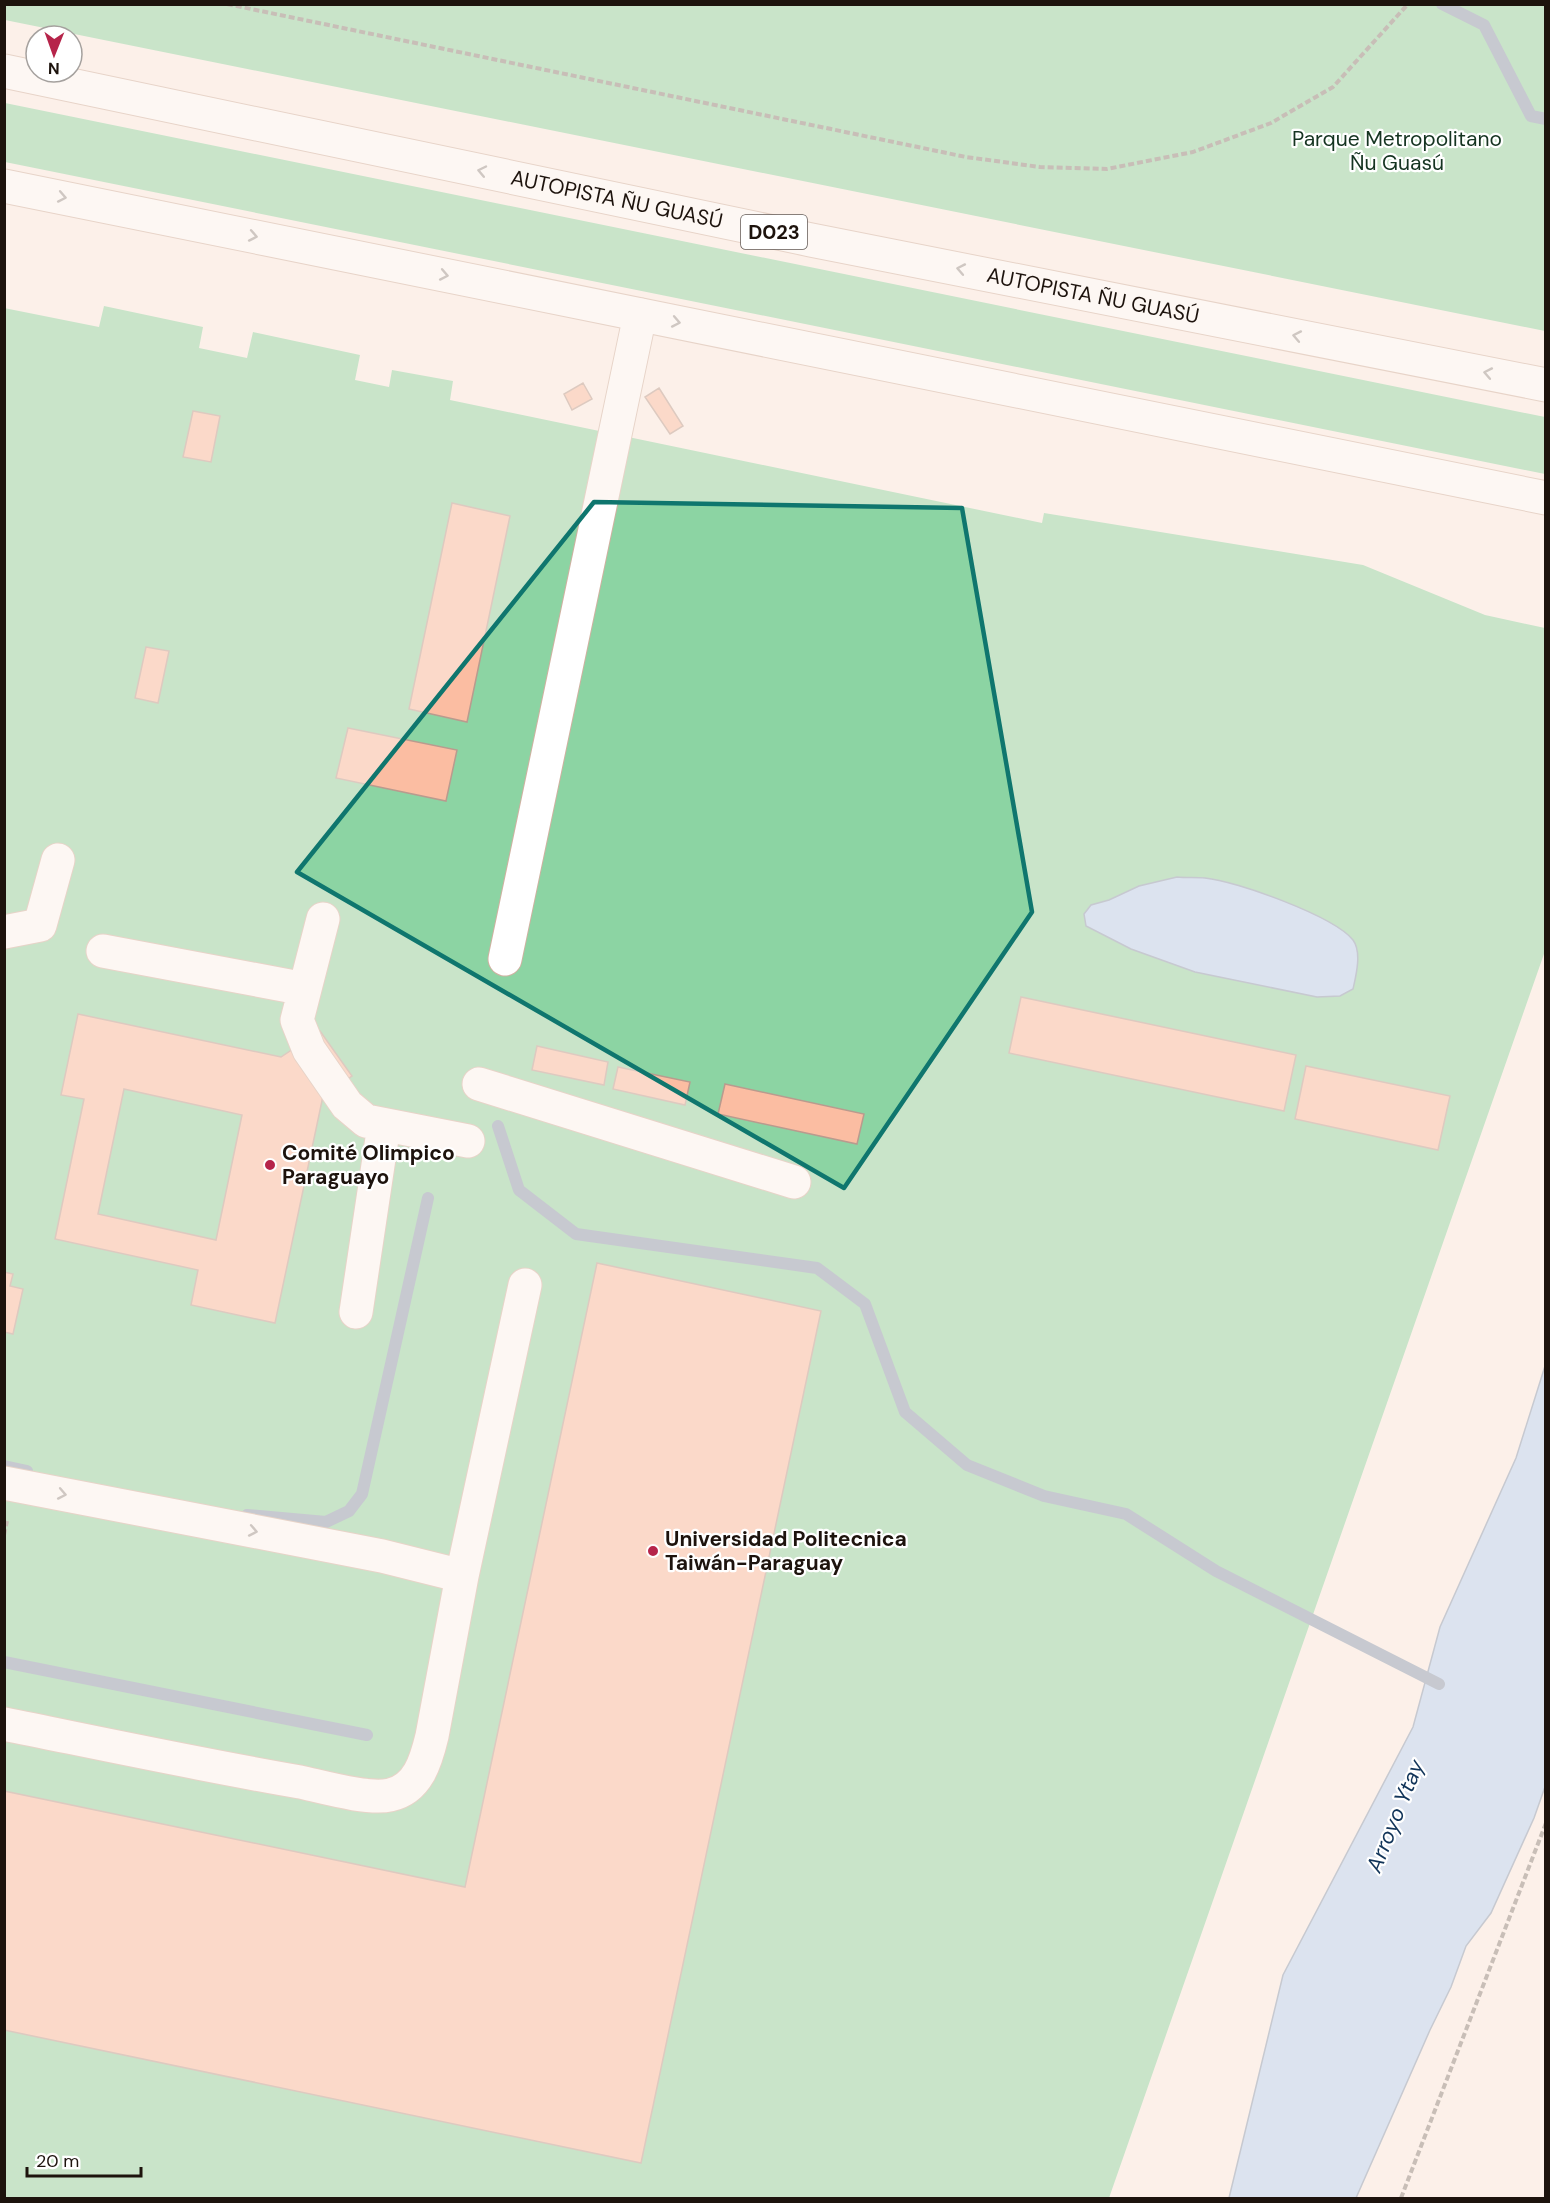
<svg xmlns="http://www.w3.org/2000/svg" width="1550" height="2203" font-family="'DM Sans',sans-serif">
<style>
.green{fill:#8cd4a3}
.water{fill:#b5d3f7;stroke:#8799b1;stroke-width:1.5}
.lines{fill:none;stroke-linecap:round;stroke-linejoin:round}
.stream{stroke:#8799b1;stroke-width:12}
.building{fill:#fbbda2;stroke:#b99b8e;stroke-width:1.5;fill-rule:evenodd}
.minor-casing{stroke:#cfb1a1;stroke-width:35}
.highway-casing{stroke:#cfb1a1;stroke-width:35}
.path{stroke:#8b807a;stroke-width:4;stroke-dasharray:6 3;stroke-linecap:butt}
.minor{stroke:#fff;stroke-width:33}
.highway{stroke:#fff;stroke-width:33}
.oneway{stroke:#999592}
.marked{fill:none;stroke:#0f766e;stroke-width:4.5;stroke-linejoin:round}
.poi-dot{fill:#b6244a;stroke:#fff;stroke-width:2}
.labels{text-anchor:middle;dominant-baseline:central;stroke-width:4.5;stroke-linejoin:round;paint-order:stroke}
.shield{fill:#fff;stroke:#615a56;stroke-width:1.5}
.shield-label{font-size:20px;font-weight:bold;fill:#1d130d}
.park-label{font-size:21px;fill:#153421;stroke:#fff}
.street-label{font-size:21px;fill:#1d130d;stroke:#fff}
.poi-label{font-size:21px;font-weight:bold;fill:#1d130d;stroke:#fff;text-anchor:start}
.water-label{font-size:22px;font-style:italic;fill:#113459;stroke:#fff}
</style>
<rect width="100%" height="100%" fill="#fcf0e9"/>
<!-- green -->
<path class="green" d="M 4,5 L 1545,5 L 1545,331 L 5,20 Z
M 5,103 L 1545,417 L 1545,474 L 5,162 Z
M 104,306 L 203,327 L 199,348 L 247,358 L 253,332 L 360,355 L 355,380 L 389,387 L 392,370 L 453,381 L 450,400 L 1042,523 L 1044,513 L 1363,565 L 1485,615 L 1545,628 L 1545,951 L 1109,2198 L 5,2198 L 4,308 L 99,327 Z"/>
<!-- water -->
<path class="water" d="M 1177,877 C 1186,878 1196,877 1205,878 C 1236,881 1334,916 1353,940 C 1362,952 1356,976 1353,989 L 1340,996 L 1317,997 L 1195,972 L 1131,949 L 1086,926 L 1084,914 L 1091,905 L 1109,900 L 1139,886 Z
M 1545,1366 L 1546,1784 L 1534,1818 L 1491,1913 L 1466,1946 L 1451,1987 L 1430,2030 L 1356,2198 L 1229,2198 L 1283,1975 L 1413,1727 L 1440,1627 L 1516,1458 Z"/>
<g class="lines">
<!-- stream -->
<path class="stream" d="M 1442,4 L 1484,25 L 1531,116 L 1546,119
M 498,1126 L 519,1190 L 576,1234 L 817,1268 L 865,1304 L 905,1412 L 967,1465 L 1044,1496 L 1126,1514 L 1216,1571 L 1439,1684
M 4,1466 L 27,1471
M 247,1515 L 326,1522 L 349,1511 L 362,1494 L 428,1198
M 4,1662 L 367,1735"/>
</g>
<!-- building -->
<path class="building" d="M 583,383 L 592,399 L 572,410 L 564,394 Z
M 659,388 L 683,426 L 670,434 L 645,397 Z
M 193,411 L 220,416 L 211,462 L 183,457 Z
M 452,503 L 510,516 L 467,722 L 409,709 Z
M 146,647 L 169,651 L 158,703 L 135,698 Z
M 348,728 L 457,750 L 446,801 L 336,778 Z
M 1021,997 L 1296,1055 L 1284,1111 L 1009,1053 Z
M 78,1014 L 281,1057 L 320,1031 L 352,1076 L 323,1096 L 275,1323 L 191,1305 L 198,1270 L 55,1239 L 84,1099 L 61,1095 ZM 124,1089 L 242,1115 L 216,1240 L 98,1214 Z
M 537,1046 L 608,1062 L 604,1085 L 532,1070 Z
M 1306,1066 L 1450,1096 L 1438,1150 L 1295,1119 Z
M 618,1067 L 690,1082 L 685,1105 L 613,1089 Z
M 725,1084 L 864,1114 L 857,1144 L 718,1114 Z
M 597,1263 L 821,1311 L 641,2163 L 4,2030 L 4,1791 L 465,1887 Z
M 4,1272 L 13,1274 L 10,1286 L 23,1289 L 13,1334 L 4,1332 Z"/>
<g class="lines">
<!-- minor casing -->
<g class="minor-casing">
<path id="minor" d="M 323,919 L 297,1020 L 309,1050 L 347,1105 L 366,1121 L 468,1141
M 4,932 L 40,925 L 58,860
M 103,951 L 305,989
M 505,959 L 640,315
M 479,1084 L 794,1182
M 356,1312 L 384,1125
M 4,1483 L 382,1556 L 462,1576 L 525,1285
M 4,1724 C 103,1744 201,1765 300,1782 C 323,1787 368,1800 390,1795 C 418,1789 426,1761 432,1736 L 462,1576"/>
</g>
<!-- highway casing -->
<g class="highway-casing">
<g id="highway">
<path id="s1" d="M 4,71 L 811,240 L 1546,385"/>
<path d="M 4,186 L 1546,498"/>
</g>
</g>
<!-- path -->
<path class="path" d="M 227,4 L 966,157 L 1040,167 L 1107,169 L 1193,152 L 1271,123 L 1333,87 L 1408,4
M 4,1535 L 7,1521
M 1401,2198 L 1546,1823"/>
<!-- minor -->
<use href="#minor" class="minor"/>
<!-- highway -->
<use href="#highway" class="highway"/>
</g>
<!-- one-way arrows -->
<defs><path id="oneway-chevron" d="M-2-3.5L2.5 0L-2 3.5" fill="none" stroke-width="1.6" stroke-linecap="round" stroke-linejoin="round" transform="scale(1.5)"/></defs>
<g class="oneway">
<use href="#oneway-chevron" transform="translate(482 171) rotate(-168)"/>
<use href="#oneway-chevron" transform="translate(62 197) rotate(11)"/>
<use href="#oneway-chevron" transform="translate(253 236) rotate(11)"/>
<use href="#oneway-chevron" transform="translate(961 269) rotate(-169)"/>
<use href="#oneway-chevron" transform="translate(444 275) rotate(11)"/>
<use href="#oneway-chevron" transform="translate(676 322) rotate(11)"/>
<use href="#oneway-chevron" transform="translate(1297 336) rotate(-169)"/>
<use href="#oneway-chevron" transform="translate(1488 373) rotate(-169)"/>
<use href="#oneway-chevron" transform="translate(62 1494) rotate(11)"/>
<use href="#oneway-chevron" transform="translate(253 1531) rotate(11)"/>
</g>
<!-- marked area -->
<path d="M0 0H1550V2203H0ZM 594,502 L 962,508 L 1032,912 L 844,1188 L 297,872 Z" fill="#fcf0e9" fill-opacity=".55" fill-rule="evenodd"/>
<path class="marked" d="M 594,502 L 962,508 L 1032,912 L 844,1188 L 297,872 Z"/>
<!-- markers -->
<g class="poi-dot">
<circle cx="270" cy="1165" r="6"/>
<circle cx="653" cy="1551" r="6"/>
</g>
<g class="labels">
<!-- shield labels -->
<rect class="shield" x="741" y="215" width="66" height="34" rx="4.5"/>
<g class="shield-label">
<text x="774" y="232">D023</text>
</g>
<!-- park labels -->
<g class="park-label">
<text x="1397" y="139">Parque Metropolitano<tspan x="1397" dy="24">Ñu Guasú</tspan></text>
</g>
<!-- street labels -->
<g class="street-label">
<text stroke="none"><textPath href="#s1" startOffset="626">AUTOPISTA ÑU GUASÚ</textPath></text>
<text stroke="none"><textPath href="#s1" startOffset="1112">AUTOPISTA ÑU GUASÚ</textPath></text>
</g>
<!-- poi labels -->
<g class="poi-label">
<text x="282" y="1153">Comité Olimpico<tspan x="282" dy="24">Paraguayo</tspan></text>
<text x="665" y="1539">Universidad Politecnica<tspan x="665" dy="24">Taiwán-Paraguay</tspan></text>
</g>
<!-- water labels -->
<g class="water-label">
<text transform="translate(1395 1816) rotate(-68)">Arroyo Ytay</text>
</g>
</g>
<!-- border -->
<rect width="1550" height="2203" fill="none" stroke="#1d130d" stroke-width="12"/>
<!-- north arrow -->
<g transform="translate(54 54) rotate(181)"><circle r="28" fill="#ffffff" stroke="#a5a19e" stroke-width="1.5"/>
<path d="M0-4.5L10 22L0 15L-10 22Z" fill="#b6244a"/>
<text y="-9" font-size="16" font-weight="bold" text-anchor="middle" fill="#1d130d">N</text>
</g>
<!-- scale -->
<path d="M27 2167v9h114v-9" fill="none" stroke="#1d130d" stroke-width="3"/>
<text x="36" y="2167" font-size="18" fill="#1d130d" stroke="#ffffff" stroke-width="4.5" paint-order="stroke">20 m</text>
</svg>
